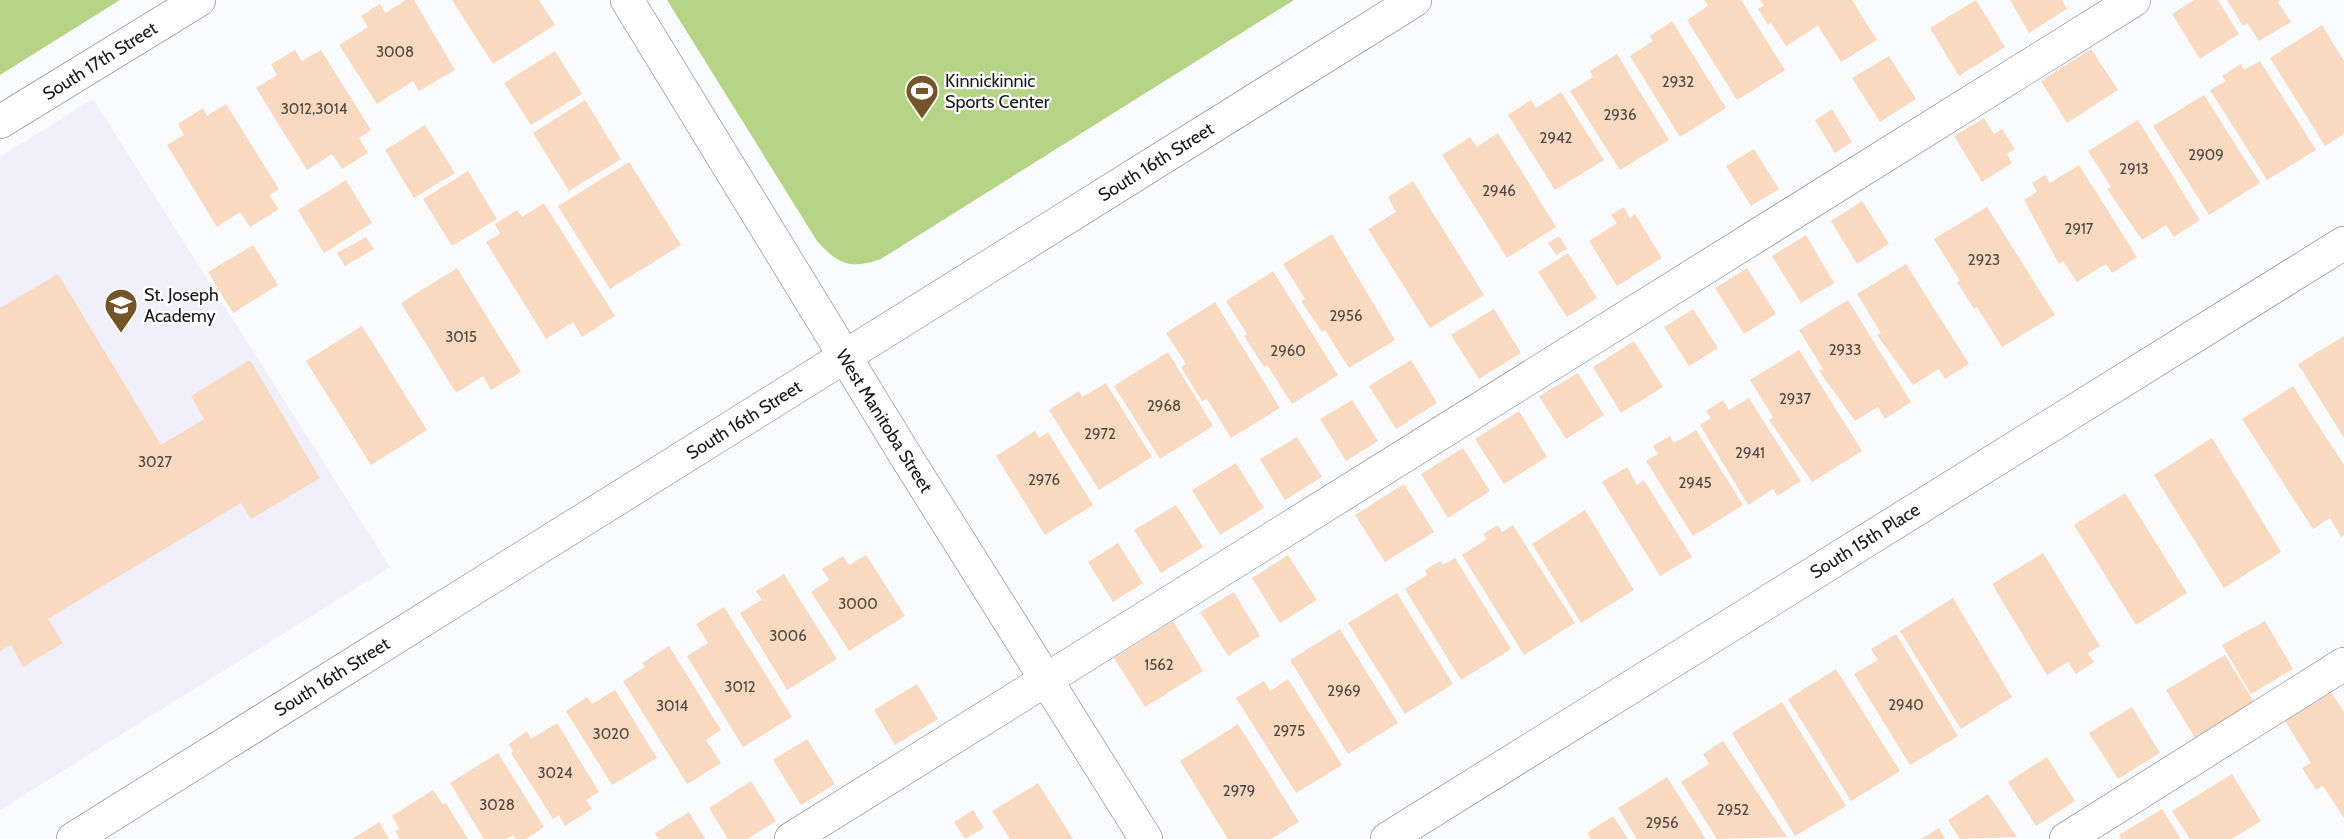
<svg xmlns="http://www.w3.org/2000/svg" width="2344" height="839" font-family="Cabin,sans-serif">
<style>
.education{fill:#f2effc}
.green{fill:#b6d486}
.building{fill:#f9d9bf}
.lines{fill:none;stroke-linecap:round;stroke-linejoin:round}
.minor-casing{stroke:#6d6f78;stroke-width:34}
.minor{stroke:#fff;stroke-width:33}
.labels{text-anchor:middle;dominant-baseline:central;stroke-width:4.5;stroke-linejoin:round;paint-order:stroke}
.number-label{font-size:15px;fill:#504845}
.street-label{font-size:18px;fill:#17181c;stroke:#fff}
.poi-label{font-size:18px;fill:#17181c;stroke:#fff;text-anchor:start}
</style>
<rect width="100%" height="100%" fill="#fafbff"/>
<!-- education -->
<path class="education" d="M 93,99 L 390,567 L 0,810 L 0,157 Z"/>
<!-- green -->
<path class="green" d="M 0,0 L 120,0 L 0,75 Z
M 667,0 L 1294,0 L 881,259 C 850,270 838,264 817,241 Z"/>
<!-- building -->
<path class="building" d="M 406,0 L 414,0 L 455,70 L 419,91 L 413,81 L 377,104 L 339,45 L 368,27 L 361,16 L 380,4 L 385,13 Z
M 452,0 L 539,0 L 555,25 L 493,64 Z
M 1704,0 L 1741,0 L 1785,70 L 1737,100 L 1687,20 L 1708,6 Z
M 1760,0 L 1852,0 L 1877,40 L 1841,62 L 1818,26 L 1786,46 L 1771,23 L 1768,25 L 1758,9 L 1764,5 Z
M 1976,0 L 2005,47 L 1959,76 L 1930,28 Z
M 2010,0 L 2062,0 L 2067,9 L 2029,33 Z
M 2194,0 L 2218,0 L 2239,34 L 2200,59 L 2172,14 Z
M 2227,0 L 2281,0 L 2278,2 L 2291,22 L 2259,41 L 2247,23 L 2243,26 Z
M 1672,21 L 1726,108 L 1680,137 L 1630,56 L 1653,41 L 1650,36 Z
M 2322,25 L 2344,61 L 2344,134 L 2325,146 L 2270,58 Z
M 2091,49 L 2118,90 L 2067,123 L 2041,81 Z
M 295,50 L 302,61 L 321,50 L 371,130 L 359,138 L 368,153 L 342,169 L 332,154 L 307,170 L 256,88 L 277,75 L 271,64 Z
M 555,51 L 582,94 L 531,125 L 504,83 Z
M 1617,54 L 1669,140 L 1620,170 L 1570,91 L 1593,77 L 1590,71 Z
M 1889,56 L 1916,99 L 1880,122 L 1852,78 Z
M 2260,61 L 2316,150 L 2267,180 L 2210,90 L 2226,81 L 2222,76 L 2241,64 L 2244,70 Z
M 1561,92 L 1604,160 L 1555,190 L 1508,115 L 1531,100 L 1536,108 Z
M 2204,95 L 2260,183 L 2209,215 L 2153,126 Z
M 585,100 L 621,159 L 569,191 L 533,133 Z
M 226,104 L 279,189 L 269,195 L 279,209 L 250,227 L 240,212 L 217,227 L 167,145 L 184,135 L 178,124 L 203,108 L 207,116 Z
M 1832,109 L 1852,142 L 1835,153 L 1815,120 Z
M 1984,118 L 1994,134 L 2002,129 L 2015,149 L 2007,154 L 2012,163 L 1982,182 L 1954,136 Z
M 2138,120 L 2200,220 L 2174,237 L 2166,225 L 2142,240 L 2107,189 L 2111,187 L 2088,151 Z
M 425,125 L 455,173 L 414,198 L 385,150 Z
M 1498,133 L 1556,227 L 1507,258 L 1442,155 L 1470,137 L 1477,147 Z
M 1754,149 L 1779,189 L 1751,206 L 1726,166 Z
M 629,162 L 681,245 L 610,289 L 558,206 Z
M 2079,165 L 2137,257 L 2112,273 L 2106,264 L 2077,282 L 2063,261 L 2059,264 L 2024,200 L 2037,192 L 2032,183 L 2045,175 L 2050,183 Z
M 468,171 L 497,219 L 452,246 L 423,199 Z
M 346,180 L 372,223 L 324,253 L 298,210 Z
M 1413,181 L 1484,295 L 1430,328 L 1368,229 L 1396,212 L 1388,197 Z
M 1862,201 L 1889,244 L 1857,264 L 1831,221 Z
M 544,203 L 615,316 L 582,337 L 573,322 L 546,339 L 486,242 L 500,234 L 495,224 L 517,210 L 522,217 Z
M 1624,207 L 1630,218 L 1635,214 L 1662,258 L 1617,286 L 1589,241 L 1617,223 L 1611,215 Z
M 1987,207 L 2055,315 L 2002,347 L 1977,307 L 1974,309 L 1957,282 L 1960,281 L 1934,239 Z
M 1332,234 L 1395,340 L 1349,368 L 1325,330 L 1322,332 L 1301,301 L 1305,299 L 1283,264 Z
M 1806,235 L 1834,283 L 1801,303 L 1772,256 Z
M 1559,236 L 1567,249 L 1556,255 L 1548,243 Z
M 366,237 L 374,249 L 345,266 L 337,253 Z
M 253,245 L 278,285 L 233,313 L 208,272 Z
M 1568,253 L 1597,298 L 1567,317 L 1538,272 Z
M 1906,264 L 1969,364 L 1945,379 L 1939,369 L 1913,385 L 1877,335 L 1881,333 L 1857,294 Z
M 457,268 L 521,372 L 491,390 L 483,376 L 456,393 L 401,303 Z
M 1747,268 L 1776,314 L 1744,334 L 1715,288 Z
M 1273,271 L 1338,375 L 1292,404 L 1267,365 L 1264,367 L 1244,336 L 1247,334 L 1226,301 Z
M 58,274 L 161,445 L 204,419 L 191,396 L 250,360 L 320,478 L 251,519 L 241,503 L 48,619 L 63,643 L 23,667 L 11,645 L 0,651 L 0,308 Z
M 1848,300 L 1911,402 L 1885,419 L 1878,407 L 1855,421 L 1819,371 L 1823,369 L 1799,330 Z
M 1215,302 L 1280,408 L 1231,438 L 1207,399 L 1202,401 L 1181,367 L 1186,364 L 1166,333 Z
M 1494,309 L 1521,353 L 1479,379 L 1451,335 Z
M 1693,309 L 1718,348 L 1689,366 L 1664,327 Z
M 362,326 L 427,430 L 371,465 L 306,361 Z
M 2344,336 L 2344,438 L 2298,364 Z
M 1634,341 L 1663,387 L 1621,413 L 1593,367 Z
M 1799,350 L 1862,451 L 1812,482 L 1769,420 L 1773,417 L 1750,380 Z
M 1168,352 L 1213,426 L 1160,459 L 1114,386 Z
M 1411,360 L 1437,403 L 1396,429 L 1369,386 Z
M 1578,373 L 1604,415 L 1566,439 L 1539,396 Z
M 1106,383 L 1152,457 L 1099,490 L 1049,410 L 1079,391 L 1082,397 Z
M 2293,386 L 2344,465 L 2344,535 L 2341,537 L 2330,518 L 2313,529 L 2242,419 Z
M 1749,398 L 1801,481 L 1777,496 L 1773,489 L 1748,505 L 1700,425 L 1711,418 L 1706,411 L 1723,400 L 1729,410 Z
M 1352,400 L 1378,441 L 1346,461 L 1320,419 Z
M 1519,411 L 1547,457 L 1504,484 L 1475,439 Z
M 1696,430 L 1743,505 L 1693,536 L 1646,461 L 1658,454 L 1653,446 L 1670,436 L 1674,443 Z
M 1035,431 L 1039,438 L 1048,432 L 1093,505 L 1045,535 L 996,456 Z
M 1297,437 L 1322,477 L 1285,500 L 1260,459 Z
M 2212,438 L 2281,552 L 2224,588 L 2154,475 Z
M 1463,448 L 1490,491 L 1448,518 L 1421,474 Z
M 1236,463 L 1264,508 L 1220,535 L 1192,490 Z
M 1627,467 L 1637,485 L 1644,480 L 1692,557 L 1660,576 L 1602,482 Z
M 1404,484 L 1434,532 L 1385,562 L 1355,515 Z
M 2125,493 L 2187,593 L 2136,625 L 2074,525 Z
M 1176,505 L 1203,547 L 1161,573 L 1134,530 Z
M 1585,510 L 1634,590 L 1581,623 L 1532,544 Z
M 1498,525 L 1502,532 L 1513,525 L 1575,623 L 1524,655 L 1462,555 L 1487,539 L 1483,534 Z
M 1118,543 L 1143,583 L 1113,602 L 1088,562 Z
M 2043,553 L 2100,646 L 2088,653 L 2094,662 L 2076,674 L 2068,662 L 2047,675 L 1992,584 Z
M 866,555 L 905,616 L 849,651 L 811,592 L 829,580 L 822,569 L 843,556 L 849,565 Z
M 1288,555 L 1317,600 L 1280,623 L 1252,578 Z
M 1455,558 L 1511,649 L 1461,680 L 1405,589 L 1427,575 L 1425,570 L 1440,561 L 1443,565 Z
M 784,574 L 837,659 L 787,690 L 740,613 L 762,600 L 756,591 Z
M 1234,592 L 1260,636 L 1228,656 L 1200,612 Z
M 1397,593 L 1453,684 L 1405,714 L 1348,623 Z
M 1953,598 L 2012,697 L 1961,729 L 1900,631 Z
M 724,607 L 792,717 L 743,747 L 687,656 L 708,643 L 696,624 Z
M 1173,621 L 1203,671 L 1145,707 L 1114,658 Z
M 2265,621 L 2293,669 L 2251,694 L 2222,645 Z
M 1340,629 L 1398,723 L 1348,754 L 1290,660 Z
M 1896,634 L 1958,736 L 1910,765 L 1854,674 L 1878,660 L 1871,649 Z
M 669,646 L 721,730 L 706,740 L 721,763 L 687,784 L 623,681 L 645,667 L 642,663 Z
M 2225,655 L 2254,702 L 2195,738 L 2166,690 Z
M 1836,669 L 1900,771 L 1851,801 L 1788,699 Z
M 1288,679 L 1342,765 L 1296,793 L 1236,698 L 1264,681 L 1270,691 Z
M 917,684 L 938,719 L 895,745 L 874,710 Z
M 615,690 L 657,758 L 612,785 L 566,711 L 587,697 L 592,704 Z
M 2331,692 L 2344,712 L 2344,818 L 2323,786 L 2316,790 L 2302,768 L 2311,763 L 2285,721 Z
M 1782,702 L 1846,806 L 1795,836 L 1732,733 Z
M 2132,707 L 2160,753 L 2118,779 L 2089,733 Z
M 557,723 L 599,792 L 586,800 L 592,809 L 565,826 L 559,815 L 553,819 L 511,753 L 513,752 L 509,744 L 527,731 L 531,739 Z
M 1238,724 L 1299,822 L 1271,839 L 1228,839 L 1180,761 Z
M 807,739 L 835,784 L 801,805 L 773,760 Z
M 1723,741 L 1787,837 L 1717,839 L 1681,782 L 1709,764 L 1703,754 Z
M 498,753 L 544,827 L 526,839 L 516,839 L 513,835 L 506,839 L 484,839 L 450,783 Z
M 2047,757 L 2075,801 L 2036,826 L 2008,782 Z
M 2232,774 L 2261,821 L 2232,839 L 2190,839 L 2172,811 Z
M 1667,777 L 1706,839 L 1637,839 L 1618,808 Z
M 751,781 L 776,821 L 747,839 L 728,839 L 709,808 Z
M 1038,783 L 1073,839 L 1010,839 L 992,811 Z
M 433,790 L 443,804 L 446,803 L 468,839 L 400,839 L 395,831 L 399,829 L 392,816 Z
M 1988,794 L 2017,837 L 1960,839 L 1948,820 Z
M 2162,809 L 2181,839 L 2121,839 L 2119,835 Z
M 973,810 L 984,828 L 965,839 L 954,822 Z
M 689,812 L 705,839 L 659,839 L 655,833 Z
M 1613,816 L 1628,839 L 1591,839 L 1587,833 Z
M 379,822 L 389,839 L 352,839 Z
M 1939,828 L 1945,839 L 1921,839 Z"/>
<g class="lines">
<!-- minor casing -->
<g class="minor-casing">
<path id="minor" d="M 627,0 L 907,458 L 1146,839
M 0,122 L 199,0
M 73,839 L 1415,0
M 791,839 L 2134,0
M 1387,839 L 2344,243
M 2066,839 L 2344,664"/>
</g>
<!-- minor -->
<use href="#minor" class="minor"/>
</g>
<!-- icons -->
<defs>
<g id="stadium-pin" transform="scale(1.725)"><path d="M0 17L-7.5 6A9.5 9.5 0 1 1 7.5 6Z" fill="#735529" stroke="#fff"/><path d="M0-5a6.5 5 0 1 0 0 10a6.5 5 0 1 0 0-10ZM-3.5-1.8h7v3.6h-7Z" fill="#fff"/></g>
<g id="school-pin" transform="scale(1.725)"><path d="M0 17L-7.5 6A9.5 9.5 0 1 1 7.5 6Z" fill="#735529" stroke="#fff"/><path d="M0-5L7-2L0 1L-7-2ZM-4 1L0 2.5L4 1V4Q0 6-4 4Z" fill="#fff"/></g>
</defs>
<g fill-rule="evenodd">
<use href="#stadium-pin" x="922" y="91"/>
<use href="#school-pin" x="121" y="305"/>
</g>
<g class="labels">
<!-- number labels -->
<g class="number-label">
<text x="395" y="52">3008</text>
<text x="1678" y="82">2932</text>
<text x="314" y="109">3012,3014</text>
<text x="1620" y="115">2936</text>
<text x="1556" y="138">2942</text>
<text x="2206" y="155">2909</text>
<text x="2134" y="169">2913</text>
<text x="1499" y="191">2946</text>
<text x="2079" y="229">2917</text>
<text x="1984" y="260">2923</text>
<text x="1346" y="316">2956</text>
<text x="461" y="337">3015</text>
<text x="1845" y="350">2933</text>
<text x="1288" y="351">2960</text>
<text x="1795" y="399">2937</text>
<text x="1164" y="406">2968</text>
<text x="1100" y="434">2972</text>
<text x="1750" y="453">2941</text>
<text x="155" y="462">3027</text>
<text x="1044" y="480">2976</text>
<text x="1695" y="483">2945</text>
<text x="858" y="604">3000</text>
<text x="788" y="636">3006</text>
<text x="1159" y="665">1562</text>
<text x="740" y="687">3012</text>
<text x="1344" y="691">2969</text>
<text x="1906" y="705">2940</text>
<text x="672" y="706">3014</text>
<text x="1289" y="731">2975</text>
<text x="611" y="734">3020</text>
<text x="555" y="773">3024</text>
<text x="1239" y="791">2979</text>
<text x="497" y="805">3028</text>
<text x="1733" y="810">2952</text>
<text x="1662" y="823">2956</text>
</g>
<!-- street labels -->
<g class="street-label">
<text transform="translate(100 61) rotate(-32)">South 17th Street</text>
<text transform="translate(1156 162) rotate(-32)">South 16th Street</text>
<text transform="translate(744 420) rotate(-32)">South 16th Street</text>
<text transform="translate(884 421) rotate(58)">West Manitoba Street</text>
<text transform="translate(1865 541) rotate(-32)">South 15th Place</text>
<text transform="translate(332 677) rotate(-32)">South 16th Street</text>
</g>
<!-- poi labels -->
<g class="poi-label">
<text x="945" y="81">Kinnickinnic<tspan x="945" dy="21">Sports Center</tspan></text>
<text x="144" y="295">St. Joseph<tspan x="144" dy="21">Academy</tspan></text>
</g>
</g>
</svg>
